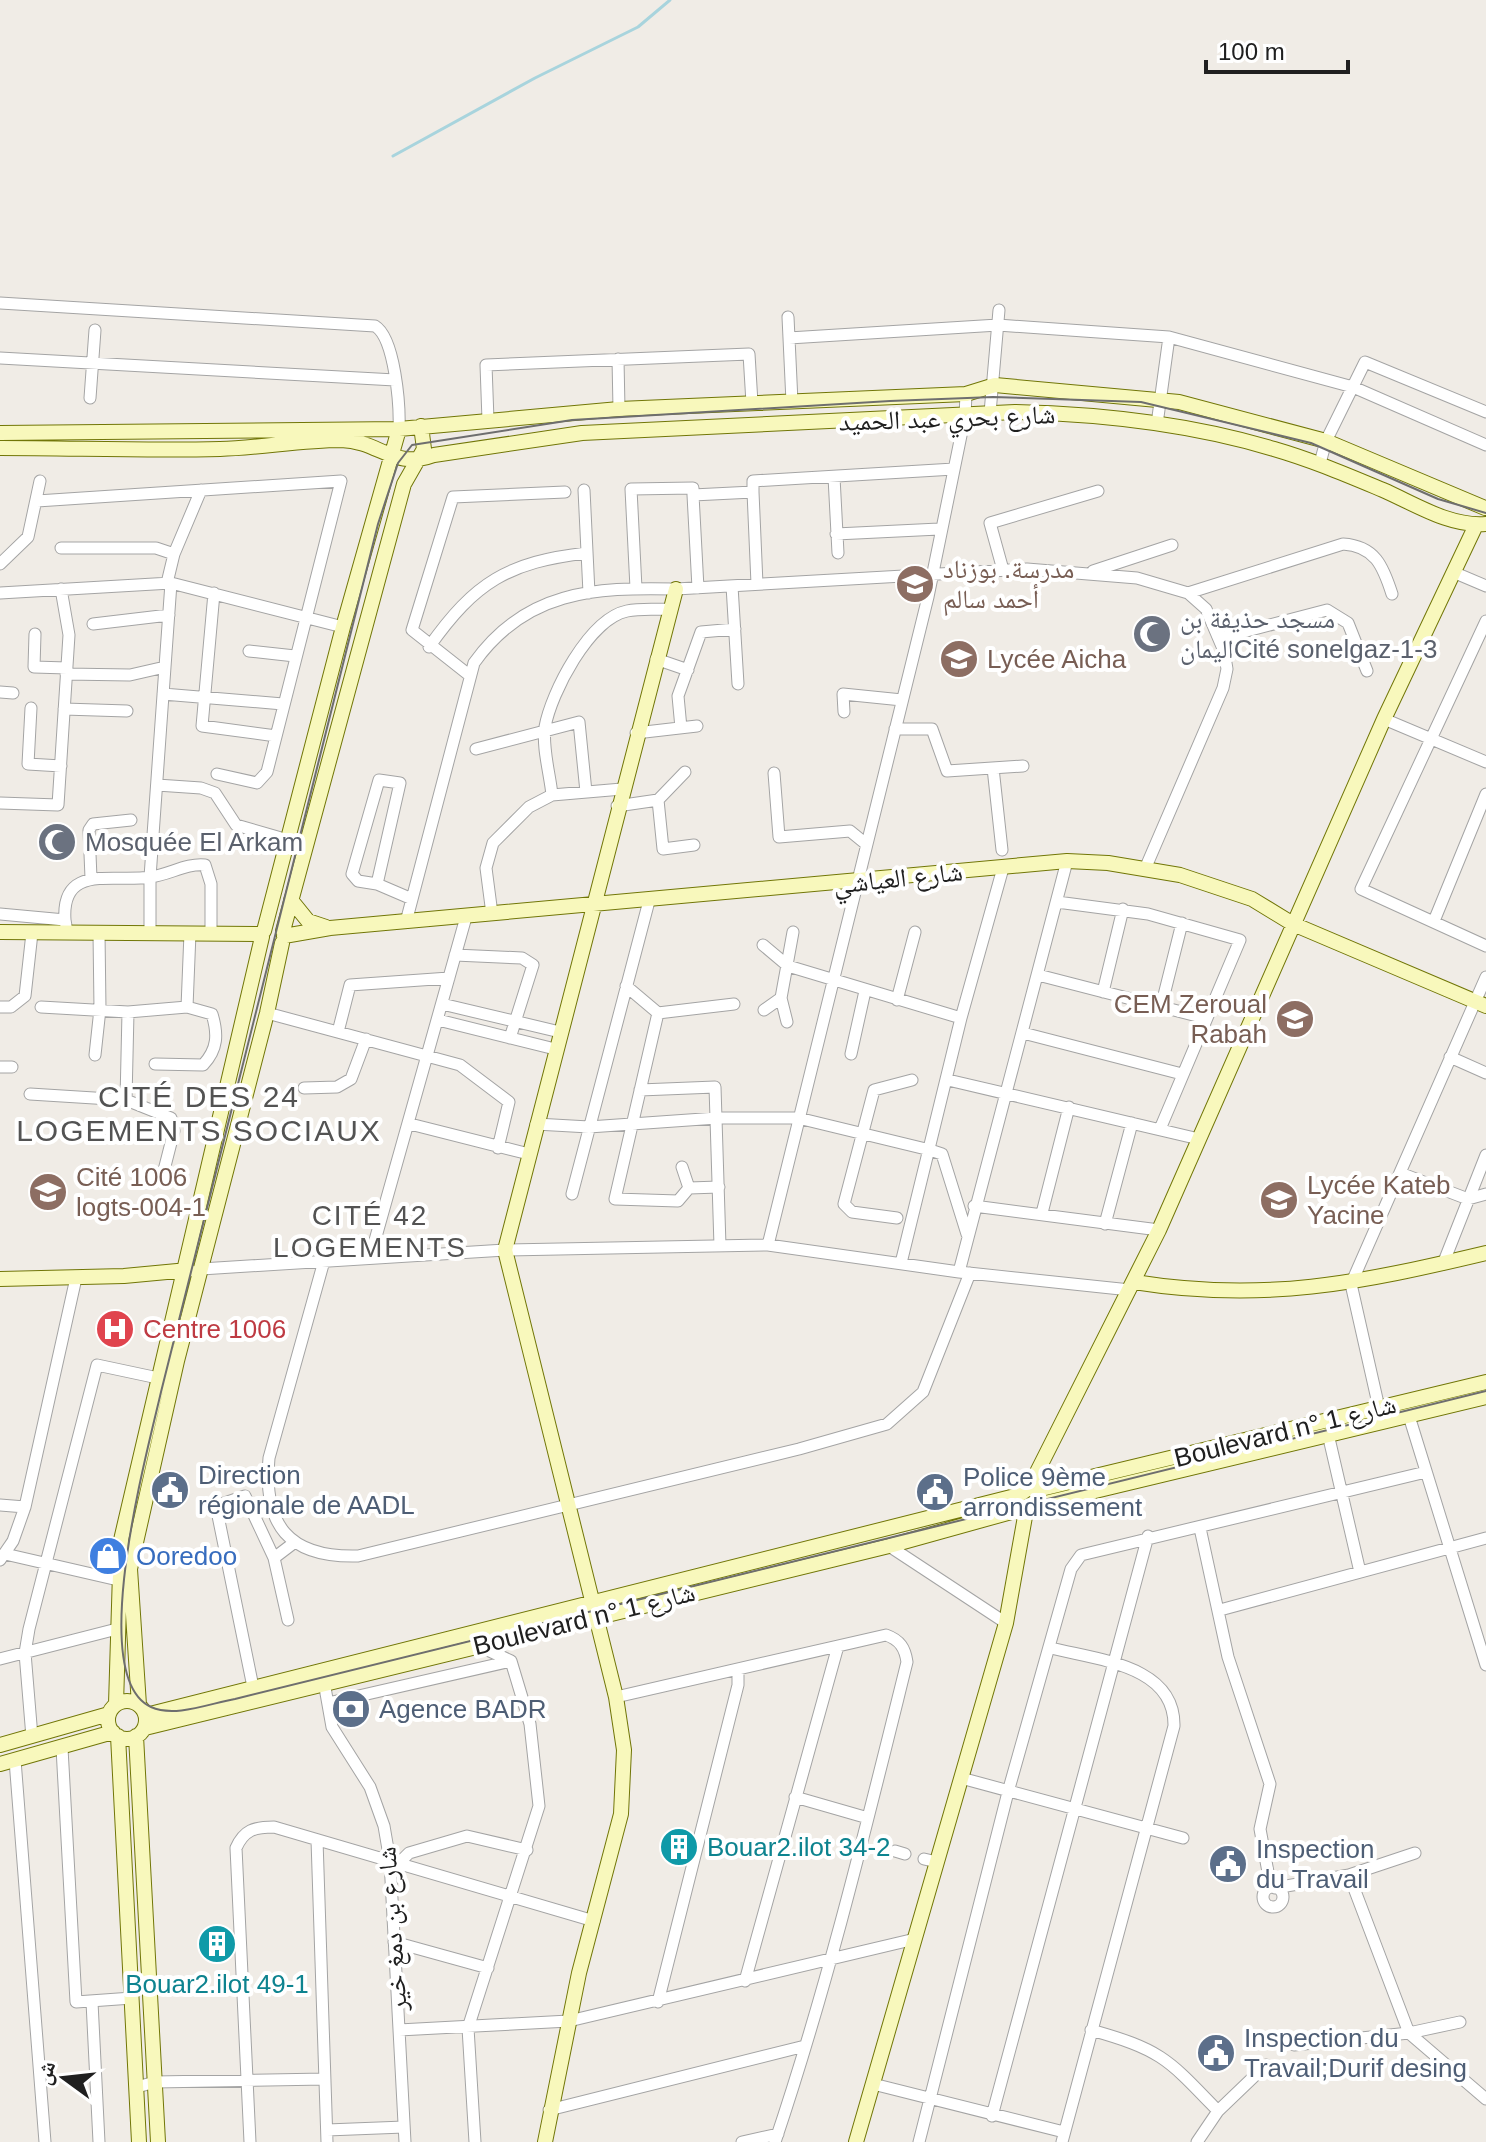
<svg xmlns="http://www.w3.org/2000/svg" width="1486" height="2142" font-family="Arial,'Noto Naskh Arabic',sans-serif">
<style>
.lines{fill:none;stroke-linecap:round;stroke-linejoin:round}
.stream{stroke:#a8d4dd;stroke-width:3}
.street-tunnel{stroke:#c6c3be;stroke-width:11;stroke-dasharray:11 5.5;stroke-linecap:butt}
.street-casing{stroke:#a4a4a4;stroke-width:13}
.secondary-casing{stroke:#717607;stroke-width:16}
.street{stroke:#fff;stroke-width:11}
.secondary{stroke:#f8f8bc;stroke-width:14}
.tram{stroke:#6e6e6e;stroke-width:2}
.labels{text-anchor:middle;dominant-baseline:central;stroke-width:8;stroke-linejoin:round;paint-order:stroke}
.street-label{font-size:26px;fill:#202020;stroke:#fff}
.education-label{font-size:26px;fill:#785e54;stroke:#fff;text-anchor:start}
.worship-label{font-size:26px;fill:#5b616d;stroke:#fff;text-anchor:start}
.health-label{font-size:26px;fill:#be3a42;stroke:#fff;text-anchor:start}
.service-label{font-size:26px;fill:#4e5e75;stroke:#fff;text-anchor:start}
.shop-label{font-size:26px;fill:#366cbe;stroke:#fff;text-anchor:start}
.culture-label{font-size:26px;fill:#0d838f;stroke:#fff;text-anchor:start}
.neighbourhood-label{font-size:28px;letter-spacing:2px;fill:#535353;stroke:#fff}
.quarter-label{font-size:30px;letter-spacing:2px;fill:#535353;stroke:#fff}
</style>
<rect width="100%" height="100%" fill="#f0ece6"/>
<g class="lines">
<!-- stream -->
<path class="stream" d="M 393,156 L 535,78 L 638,27 L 670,0"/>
<!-- street-tunnel -->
<path class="street-tunnel" d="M 876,1846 L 895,1851"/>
<!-- street casing -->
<g class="street-casing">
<path id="street" d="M 0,303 L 375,326 C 395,338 400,406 399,429
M 788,317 L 792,402
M 789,338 L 998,325 L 1169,337 L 1353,387 L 1486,445
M 0,358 L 395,380
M 618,359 L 619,409
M 90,398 L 95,330
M 990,413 L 999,310
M 488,420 L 486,365 L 749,354 L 752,403
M 1157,424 L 1169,337
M 1320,463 L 1326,441 L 1365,362 L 1486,412
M 834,477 L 838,553
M 584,490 L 589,593
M 753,492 L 757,584
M 693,495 L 698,588
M 37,501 L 341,481 L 267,772 L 257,783 L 217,774
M 836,534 L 939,529
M 61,548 L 156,548 L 174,554
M 0,564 L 28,537 L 40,481
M 1003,570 L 990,523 L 1098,491
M 1093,571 L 1172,545
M 1453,572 L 1486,586
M 167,583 L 174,554 L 201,490
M 732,586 L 738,684
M 636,588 L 631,489 L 693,488 L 693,495 L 753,492 L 753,481 L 954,469
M 0,593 L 171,583 L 343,627
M 214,593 L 202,726 L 276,736
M 1188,593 L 1343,544 C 1375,546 1383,566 1392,594
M 1486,621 L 1361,889 L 1486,946
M 93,624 L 169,615
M 35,634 L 34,667 L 67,668
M 1220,638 L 1327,610 L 1348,623 L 1367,671
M 429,647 C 475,582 508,562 587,553
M 249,651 L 295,656
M 656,659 L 688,670
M 66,674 L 130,675 L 165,667
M 469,675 L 412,630 L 453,497 L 565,492
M 0,692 L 13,693
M 163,694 L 283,704
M 31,708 L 28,764 L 61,766
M 64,709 L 127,711
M 844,712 L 843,694 L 902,700
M 1384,719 L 1486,762
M 681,728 L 678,696 L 701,632 L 735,629
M 895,729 L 932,729 L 947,771 L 1023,766
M 636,733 L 697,726
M 476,749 L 579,722 L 586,792
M 993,768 L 1002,850
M 774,773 L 779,837 L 850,831 L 866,844
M 157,785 L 201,788 L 215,793 L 236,825 L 288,840
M 552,795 C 550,774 542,748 545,727 C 551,693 589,619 627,611 C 641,608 656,610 670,609
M 658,800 L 685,772
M 0,803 L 58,805 L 69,635 L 61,589
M 617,806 L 658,800 L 663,849 L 694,845
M 91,878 L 89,830 L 93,824 L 131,820
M 377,884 L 358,881 L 352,874 L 379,780 L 400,783 L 377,884 L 412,899
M 1057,902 L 1148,914 L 1240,940 L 1160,1129
M 0,914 L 65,920 L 66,926
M 492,914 L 486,868 L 493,843 L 529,807 L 552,795 L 622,789
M 65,920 C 61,863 114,883 150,877 C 169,875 186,863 205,865 L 211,884 L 211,934
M 1434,921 L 1486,794
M 406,922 L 474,663 C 525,591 594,587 676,589 L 1027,569 L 1137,578 L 1188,593 L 1206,609 L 1224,651 L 1227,669 L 1223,688 L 1145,869
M 150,932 L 150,877 L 171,583
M 763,945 L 788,966 L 961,1018
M 455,955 L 522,958 L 533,965 L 510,1038
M 1038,975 L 1205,1018
M 626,986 L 658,1013 L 615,1199 L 678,1201 L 689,1188 L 682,1167
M 1103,992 L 1123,909
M 897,1000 L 915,932
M 442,1004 L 560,1032
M 0,1007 L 11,1007 L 25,996 L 32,933
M 41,1007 L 128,1012
M 1161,1007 L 1182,923
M 764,1010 L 781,998
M 267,1013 L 460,1065 L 509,1102 L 498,1148
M 658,1013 L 734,1004
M 438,1020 L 555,1049
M 787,1022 L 781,998 L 793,932
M 338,1032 L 350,985 L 449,978
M 1023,1033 L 1182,1074
M 851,1054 L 865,991
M 95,1055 L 100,1009 L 99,933
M 1450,1057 L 1486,1073
M 155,1064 L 203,1065 C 218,1049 218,1034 212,1014 L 187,1007
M 0,1067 L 12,1067
M 948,1080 L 1199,1139
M 304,1088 L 337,1087 L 351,1079 L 366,1039
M 640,1090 L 715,1087 L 720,1246
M 30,1094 L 126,1100 L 128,1012 L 187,1007 L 190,933
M 126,1100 L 171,1118 L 174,1131 L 162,1178
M 410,1124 L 529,1154
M 536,1124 L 589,1127 L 717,1118 L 798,1118 L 930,1150 L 942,1154 L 967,1234
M 1400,1173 L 1468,1199 L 1486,1194
M 689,1188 L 719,1187
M 572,1194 L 649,901
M 974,1206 L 1159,1230
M 1042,1213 L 1069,1107
M 897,1218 L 852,1212 L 844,1204 L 874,1090 L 912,1080
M 1105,1224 L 1132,1123
M 768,1245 L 928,597 L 965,416 L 966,394
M 370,1258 L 466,917
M 324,1261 L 269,1458 C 263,1525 288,1558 358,1556 L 799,1449 L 887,1424 L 923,1392 L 970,1273
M 901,1263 L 961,1018 L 1003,868
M 1443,1264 L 1486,1155
M 201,1269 L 505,1250 L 768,1245 L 959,1272 L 1130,1290
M 959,1272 L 1067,861
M 1379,1408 L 1351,1284 L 1486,977
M 1409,1416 L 1486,1665
M 1328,1434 L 1360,1572
M 0,1505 L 25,1507
M 1200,1528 L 1228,1657 L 1270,1784 L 1260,1829 L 1268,1872 L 1264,1892
M 889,1546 L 1006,1623
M 5,1554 L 118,1580
M 274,1558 L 295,1542
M 0,1560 L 13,1541 L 25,1507 L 76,1278
M 1220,1610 L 1486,1538
M 1051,1648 C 1097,1660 1175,1665 1174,1726 L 1062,2142
M 0,1659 L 117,1629
M 324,1682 L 332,1727 L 370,1787 L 384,1826 L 390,1861 L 405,2142
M 253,1687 L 216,1506 L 245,1496 L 274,1558 L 288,1620
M 616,1697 L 886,1635 C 900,1640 905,1648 907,1662 C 867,1823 828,1985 775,2142
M 328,1703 L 511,1661 L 477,1645
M 32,1737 L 25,1653 L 29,1629 L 97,1365 L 158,1378
M 62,1748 L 76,2002 L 132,1998
M 15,1760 L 45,2142
M 961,1778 L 1183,1838
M 795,1797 L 868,1818
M 317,1840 L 327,2142
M 895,1851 L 905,1854
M 924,1859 L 937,1862
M 398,1864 L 409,1853 L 467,1836 L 527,1850
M 1349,1875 L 1409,2033 L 1486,2099
M1263 1897a10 10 0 1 1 20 0a10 10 0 1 1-20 0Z
M 1275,1888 L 1349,1875 L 1415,1853
M 394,1942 L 488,1968
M 745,1981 L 838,1646
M 92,2002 L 99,2142
M 658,2002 L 738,1685 L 738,1670
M 399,2030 L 569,2021 L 915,1939
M 1091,2030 C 1162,2050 1168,2059 1218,2111
M 1294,2045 L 1409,2033 L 1460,2022
M 873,2084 L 1064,2132
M 137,2087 L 155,2082 L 325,2079
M 549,2110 L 805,2046
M 992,2116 L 1148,1536
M 327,2130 L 404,2127
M 250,2142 L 236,1848 C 244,1830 254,1827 274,1827 L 594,1921
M 475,2142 L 468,2028 L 539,1806 L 530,1724 L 511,1661
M 742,2142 L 778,2134
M 919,2142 L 1008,1792 L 1071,1569 L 1081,1555 L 1426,1472
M 1197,2142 L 1218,2111 L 1266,2065"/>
</g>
<!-- secondary casing -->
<g class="secondary-casing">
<path id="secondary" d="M 0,433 L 399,429 L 619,409 L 966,394 L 995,385 L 1179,402 L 1326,441 L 1485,508
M 0,448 C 73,448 147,451 220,449 C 260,448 301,440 341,440 C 380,441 393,470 434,455 L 582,433 L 1015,412 C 1102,414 1191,424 1274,449 C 1312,460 1347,475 1383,490 C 1415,504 1450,527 1486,524
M 291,900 L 308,921 L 326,927
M 264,931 L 343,627 L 399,429
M 283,931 L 404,484 L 424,449 L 421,426
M 0,932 L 262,934
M 284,936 L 330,928 L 1067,861 L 1108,863 L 1180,875 L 1252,899 L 1293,924 L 1486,1006
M 0,1279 L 124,1276 L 188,1270
M 1134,1282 C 1264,1303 1360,1283 1486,1253
M 1029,1488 L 1037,1490 L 1486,1382
M 1020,1507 L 1033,1511 L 1041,1504 L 1486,1397
M108 1720a19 19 0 1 1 38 0a19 19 0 1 1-38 0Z
M 116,1704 L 121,1540 L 262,937
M 139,1705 L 130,1569 L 177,1361 L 267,1013 L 282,943
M 146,1715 L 1019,1495 L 1029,1488 L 1159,1230 L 1384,719 L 1476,525
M 145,1728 L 889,1546 L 1022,1509
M 118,1736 L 139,2142
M 136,1736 L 158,2142
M 0,1745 L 109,1714
M 0,1764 L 113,1732
M 545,2142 L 579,1973 L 621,1814 L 624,1750 L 616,1697 L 505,1250 L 676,589
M 856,2142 L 1006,1623 L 1026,1511"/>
</g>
<!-- street -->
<use href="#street" class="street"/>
<!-- secondary -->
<use href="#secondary" class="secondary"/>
<!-- tram -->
<path class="tram" d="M 1486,513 L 1438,499 L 1311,443 L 1141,402 L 993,397 L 890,401 L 572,420 L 412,445 L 398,463 L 378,524 L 161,1392 C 148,1449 85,1677 151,1707 C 175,1718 211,1703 235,1699 L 1486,1391"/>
</g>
<!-- icons -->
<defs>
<g id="school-disc" transform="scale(2)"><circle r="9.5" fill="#8d6e63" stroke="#fff"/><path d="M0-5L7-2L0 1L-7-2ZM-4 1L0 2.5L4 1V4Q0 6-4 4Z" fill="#fff"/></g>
<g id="mosque-disc" transform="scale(2)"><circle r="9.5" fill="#6b7280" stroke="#fff"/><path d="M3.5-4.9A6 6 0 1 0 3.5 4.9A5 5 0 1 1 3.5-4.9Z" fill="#fff"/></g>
<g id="university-disc" transform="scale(2)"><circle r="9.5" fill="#8d6e63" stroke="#fff"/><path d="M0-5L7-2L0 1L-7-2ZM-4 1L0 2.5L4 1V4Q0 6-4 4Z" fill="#fff"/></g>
<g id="hospital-disc" transform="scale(2)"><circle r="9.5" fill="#e0444e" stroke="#fff"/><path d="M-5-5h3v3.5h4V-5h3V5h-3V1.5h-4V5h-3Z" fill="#fff"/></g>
<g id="civic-disc" transform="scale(2)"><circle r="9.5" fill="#5c6f8a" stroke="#fff"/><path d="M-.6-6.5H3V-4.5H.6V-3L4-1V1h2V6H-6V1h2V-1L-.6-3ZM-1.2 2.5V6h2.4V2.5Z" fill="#fff"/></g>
<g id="shop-disc" transform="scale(2)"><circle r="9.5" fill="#3f7fe0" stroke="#fff"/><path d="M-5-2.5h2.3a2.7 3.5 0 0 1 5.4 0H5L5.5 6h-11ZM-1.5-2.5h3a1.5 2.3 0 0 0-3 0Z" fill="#fff"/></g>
<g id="bank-disc" transform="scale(2)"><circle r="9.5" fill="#5c6f8a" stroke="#fff"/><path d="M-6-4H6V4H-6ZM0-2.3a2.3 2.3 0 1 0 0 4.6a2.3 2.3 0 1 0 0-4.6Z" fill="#fff"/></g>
<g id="building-disc" transform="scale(2)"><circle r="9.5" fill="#0f9aa8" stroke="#fff"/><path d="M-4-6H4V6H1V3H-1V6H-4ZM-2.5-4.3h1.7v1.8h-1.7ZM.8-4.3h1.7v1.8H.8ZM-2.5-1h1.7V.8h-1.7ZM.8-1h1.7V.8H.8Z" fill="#fff"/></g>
</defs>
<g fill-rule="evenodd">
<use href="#school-disc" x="915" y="584"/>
<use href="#mosque-disc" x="1152" y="634"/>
<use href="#school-disc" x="959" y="659"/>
<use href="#mosque-disc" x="57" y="842"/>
<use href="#school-disc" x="1295" y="1019"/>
<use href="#university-disc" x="48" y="1192"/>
<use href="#school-disc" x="1279" y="1200"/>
<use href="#hospital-disc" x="115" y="1329"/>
<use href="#civic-disc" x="170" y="1490"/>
<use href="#civic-disc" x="935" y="1492"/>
<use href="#shop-disc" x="108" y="1556"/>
<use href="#bank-disc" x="351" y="1709"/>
<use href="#building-disc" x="679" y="1847"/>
<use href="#civic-disc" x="1228" y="1864"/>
<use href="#building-disc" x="217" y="1944"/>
<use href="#civic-disc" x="1216" y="2053"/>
</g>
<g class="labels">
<!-- street labels -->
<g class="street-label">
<text transform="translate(947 418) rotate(-2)">شارع بحري عبد الحميد</text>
<text transform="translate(898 878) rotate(-6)">شارع العياشي</text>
<text transform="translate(1285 1431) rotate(-14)">Boulevard n° شارع 1</text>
<text transform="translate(584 1619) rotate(-14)">Boulevard n° شارع 1</text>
<text transform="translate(392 1929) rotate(-94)">شارع بن دمغ خير</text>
</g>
<!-- education labels -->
<g class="education-label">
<text x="943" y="569">مدرسة. بوزناد<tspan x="943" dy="30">أحمد سالم</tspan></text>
<text x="987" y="659">Lycée Aicha</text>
<text x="1267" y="1004" text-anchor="end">CEM Zeroual<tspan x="1267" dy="30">Rabah</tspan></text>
<text x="76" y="1177">Cité 1006<tspan x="76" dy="30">logts-004-1</tspan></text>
<text x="1307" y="1185">Lycée Kateb<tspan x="1307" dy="30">Yacine</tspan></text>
</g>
<!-- worship labels -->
<g class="worship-label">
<text x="1180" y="619">مسجد حذيفة بن<tspan x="1180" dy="30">اليمانCité sonelgaz-1-3</tspan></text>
<text x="85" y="842">Mosquée El Arkam</text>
</g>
<!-- health labels -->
<g class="health-label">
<text x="143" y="1329">Centre 1006</text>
</g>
<!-- service labels -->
<g class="service-label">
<text x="198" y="1475">Direction<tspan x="198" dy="30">régionale de AADL</tspan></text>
<text x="963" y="1477">Police 9ème<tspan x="963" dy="30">arrondissement</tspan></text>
<text x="379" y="1709">Agence BADR</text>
<text x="1256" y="1849">Inspection<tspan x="1256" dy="30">du Travail</tspan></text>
<text x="1244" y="2038">Inspection du<tspan x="1244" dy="30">Travail;Durif desing</tspan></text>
</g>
<!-- shop labels -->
<g class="shop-label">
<text x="136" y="1556">Ooredoo</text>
</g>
<!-- culture labels -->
<g class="culture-label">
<text x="707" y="1847">Bouar2.ilot 34-2</text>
<text x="217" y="1984" text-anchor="middle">Bouar2.ilot 49-1</text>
</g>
<!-- neighbourhood labels -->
<g class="neighbourhood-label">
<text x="370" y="1215">CITÉ 42<tspan x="370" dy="32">LOGEMENTS</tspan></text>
</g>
<!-- quarter labels -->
<g class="quarter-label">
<text x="199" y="1096">CITÉ DES 24<tspan x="199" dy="34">LOGEMENTS SOCIAUX</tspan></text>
</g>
</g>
<!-- north arrow -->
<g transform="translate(64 2078) rotate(285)" stroke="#ffffff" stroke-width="6" paint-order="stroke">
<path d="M0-6L14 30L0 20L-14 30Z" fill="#202020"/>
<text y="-12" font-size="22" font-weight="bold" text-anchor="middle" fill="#202020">ش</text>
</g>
<!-- scale -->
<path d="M1206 60v12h142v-12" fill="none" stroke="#202020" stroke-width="4"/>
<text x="1218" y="60" font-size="24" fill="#202020" stroke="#ffffff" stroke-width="6" paint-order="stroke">100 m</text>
</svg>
